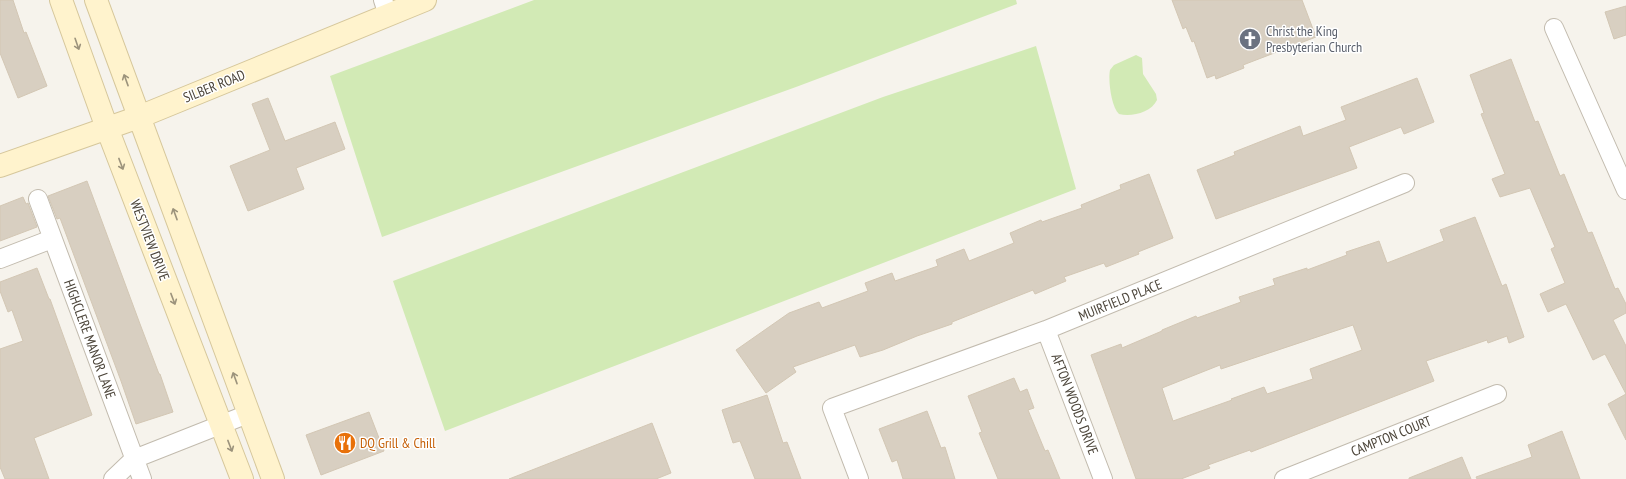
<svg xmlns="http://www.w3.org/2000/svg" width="1626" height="479" font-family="'PT Sans Narrow',sans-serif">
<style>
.green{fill:#d2eab5}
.building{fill:#d8cfc1;stroke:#d3c7b4;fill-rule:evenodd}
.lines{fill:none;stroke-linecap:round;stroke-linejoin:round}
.street-casing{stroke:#c2bbae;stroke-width:20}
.secondary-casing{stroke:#d6c79b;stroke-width:24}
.street{stroke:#fff;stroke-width:18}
.secondary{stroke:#fff3cd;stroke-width:22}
.oneway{stroke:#9c937c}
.labels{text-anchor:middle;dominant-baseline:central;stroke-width:3;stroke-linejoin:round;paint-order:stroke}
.worship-label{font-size:14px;fill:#5b616d;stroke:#fff;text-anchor:start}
.street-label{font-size:14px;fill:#4b4439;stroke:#fff}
.food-label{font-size:14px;fill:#c56008;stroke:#fff;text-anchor:start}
</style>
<rect width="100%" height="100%" fill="#f6f3ec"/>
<!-- green -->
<path class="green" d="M 534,0 L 1016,0 L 1017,4 L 796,87 L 382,237 L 330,76 Z
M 1036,46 L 1076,189 L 445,431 L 393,281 L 883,97 Z
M 1136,55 L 1142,58 L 1143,74 L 1156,94 L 1157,100 C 1151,113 1131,117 1119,114 C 1111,106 1108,80 1110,70 L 1114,65 Z"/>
<!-- building -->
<path class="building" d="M 0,0 L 13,0 L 24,33 L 26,32 L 47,86 L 18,98 L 0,53 Z
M 1172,0 L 1302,0 L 1316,37 L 1243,65 L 1244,68 L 1216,79 L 1215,75 L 1207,78 L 1194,41 L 1192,42 L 1186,27 L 1183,29 Z
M 1626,6 L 1626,35 L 1614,39 L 1605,12 Z
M 1511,59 L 1535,122 L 1538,121 L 1560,176 L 1564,174 L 1588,233 L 1592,232 L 1615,289 L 1618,288 L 1626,304 L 1626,313 L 1613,320 L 1626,346 L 1626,440 L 1608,404 L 1626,394 L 1605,354 L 1593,360 L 1566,304 L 1548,312 L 1540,294 L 1565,283 L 1551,249 L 1555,247 L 1530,188 L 1500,197 L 1492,179 L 1505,174 L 1481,114 L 1484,113 L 1470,75 Z
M 1417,78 L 1434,122 L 1404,134 L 1401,127 L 1349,147 L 1357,168 L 1216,219 L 1197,170 L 1235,155 L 1234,152 L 1300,126 L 1303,136 L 1346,120 L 1341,107 Z
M 268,98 L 285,141 L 335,122 L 345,149 L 296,168 L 304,189 L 248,211 L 230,166 L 270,150 L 252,104 Z
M 1149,174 L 1173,238 L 1138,252 L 1139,254 L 1106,267 L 1104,263 L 1064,277 L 1066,281 L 1035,294 L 1033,290 L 952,322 L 952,324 L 917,336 L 883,350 L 860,357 L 855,345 L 793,367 L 796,372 L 766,393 L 736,350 L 789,313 L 819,302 L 822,308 L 868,291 L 865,283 L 892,273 L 895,281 L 938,266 L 936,260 L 964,249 L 969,261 L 1014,243 L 1010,233 L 1041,220 L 1042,222 L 1082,208 L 1081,205 L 1121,189 L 1120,185 Z
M 87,181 L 140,324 L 159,374 L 160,374 L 173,412 L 136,424 L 121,381 L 60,218 L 57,219 L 48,196 Z
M 23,197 L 26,204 L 28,203 L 37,227 L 0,241 L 0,206 Z
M 1475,217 L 1502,286 L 1506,284 L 1524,337 L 1509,343 L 1507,336 L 1488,343 L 1487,340 L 1426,361 L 1434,381 L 1251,452 L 1250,450 L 1208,465 L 1210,468 L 1181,479 L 1136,479 L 1091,355 L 1121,344 L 1122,348 L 1162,331 L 1162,330 L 1196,316 L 1197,318 L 1241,302 L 1239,297 L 1275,285 L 1273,279 L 1307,268 L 1307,270 L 1347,255 L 1346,252 L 1379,241 L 1387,263 L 1444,241 L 1440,230 ZM 1353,325 L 1362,350 L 1310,369 L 1313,379 L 1267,394 L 1264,387 L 1231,399 L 1232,400 L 1173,421 L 1162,388 L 1220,365 L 1221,369 Z
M 37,268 L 49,299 L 50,299 L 92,415 L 34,438 L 49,479 L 5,479 L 0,467 L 0,349 L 23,341 L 12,310 L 8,312 L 0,291 L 0,282 Z
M 1014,378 L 1020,392 L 1027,389 L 1034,408 L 1028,410 L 1045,451 L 1048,450 L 1060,479 L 998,479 L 979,433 L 982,432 L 968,396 Z
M 767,395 L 783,443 L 787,442 L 801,479 L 755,479 L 740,441 L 733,443 L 722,410 Z
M 927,411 L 941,448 L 945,447 L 955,479 L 903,479 L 897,460 L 892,462 L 879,429 Z
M 369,412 L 384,451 L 321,475 L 306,435 Z
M 652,423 L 671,473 L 656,479 L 509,479 Z
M 1562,431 L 1580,479 L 1477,479 L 1476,477 L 1532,457 L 1528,445 Z
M 1462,457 L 1471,479 L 1409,479 L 1409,478 Z"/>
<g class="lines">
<!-- street casing -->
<g class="street-casing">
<path id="street" d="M 383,0 L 388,15
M 1554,28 L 1626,190
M 38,199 L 142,479
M 0,259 L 52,239
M 1046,330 L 1103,479
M 113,479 L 134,459 L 248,414
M 859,479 L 832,408 L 1046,330 L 1405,183
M 1284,479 L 1497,394"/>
</g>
<!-- secondary casing -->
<g class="secondary-casing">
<path id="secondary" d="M 61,0 L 107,128 L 242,479
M 96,0 L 273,479
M 0,166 L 139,117 L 425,0"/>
</g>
<!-- street -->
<use href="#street" class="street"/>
<!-- secondary -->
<use href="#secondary" class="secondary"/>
</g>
<!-- one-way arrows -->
<defs><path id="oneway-shaft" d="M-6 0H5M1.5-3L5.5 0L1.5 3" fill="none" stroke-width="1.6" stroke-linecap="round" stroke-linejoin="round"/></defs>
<g class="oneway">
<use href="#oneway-shaft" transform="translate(77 44) rotate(71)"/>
<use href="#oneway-shaft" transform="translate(126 80) rotate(-110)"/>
<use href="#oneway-shaft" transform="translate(121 164) rotate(69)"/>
<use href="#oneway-shaft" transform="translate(175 214) rotate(-110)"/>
<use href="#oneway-shaft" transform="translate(173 299) rotate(69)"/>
<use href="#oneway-shaft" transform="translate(235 378) rotate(-110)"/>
<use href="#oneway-shaft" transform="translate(230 446) rotate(69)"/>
</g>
<!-- icons -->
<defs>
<g id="church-disc" transform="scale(1.15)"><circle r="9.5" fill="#6b7280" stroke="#fff"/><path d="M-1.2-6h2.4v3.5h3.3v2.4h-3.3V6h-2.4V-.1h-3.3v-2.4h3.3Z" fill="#fff"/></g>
<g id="restaurant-disc" transform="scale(1.15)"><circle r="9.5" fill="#e8710a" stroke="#fff"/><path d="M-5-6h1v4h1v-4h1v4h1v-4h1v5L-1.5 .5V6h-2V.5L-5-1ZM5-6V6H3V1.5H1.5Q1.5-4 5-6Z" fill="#fff"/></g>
</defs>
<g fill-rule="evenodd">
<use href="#church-disc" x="1250" y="39"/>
<use href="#restaurant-disc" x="345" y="443"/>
</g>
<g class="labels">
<!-- worship labels -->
<g class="worship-label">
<text x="1266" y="31">Christ the King<tspan x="1266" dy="16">Presbyterian Church</tspan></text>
</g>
<!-- street labels -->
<g class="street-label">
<text transform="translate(214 86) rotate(-22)">SILBER ROAD</text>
<text transform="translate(150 240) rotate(69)">WESTVIEW DRIVE</text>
<text transform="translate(1120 300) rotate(-22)">MUIRFIELD PLACE</text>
<text transform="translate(90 339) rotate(70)">HIGHCLERE MANOR LANE</text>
<text transform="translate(1075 404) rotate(69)">AFTON WOODS DRIVE</text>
<text transform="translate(1391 436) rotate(-22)">CAMPTON COURT</text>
</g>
<!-- food labels -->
<g class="food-label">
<text x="360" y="443">DQ Grill &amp; Chill</text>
</g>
</g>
</svg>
